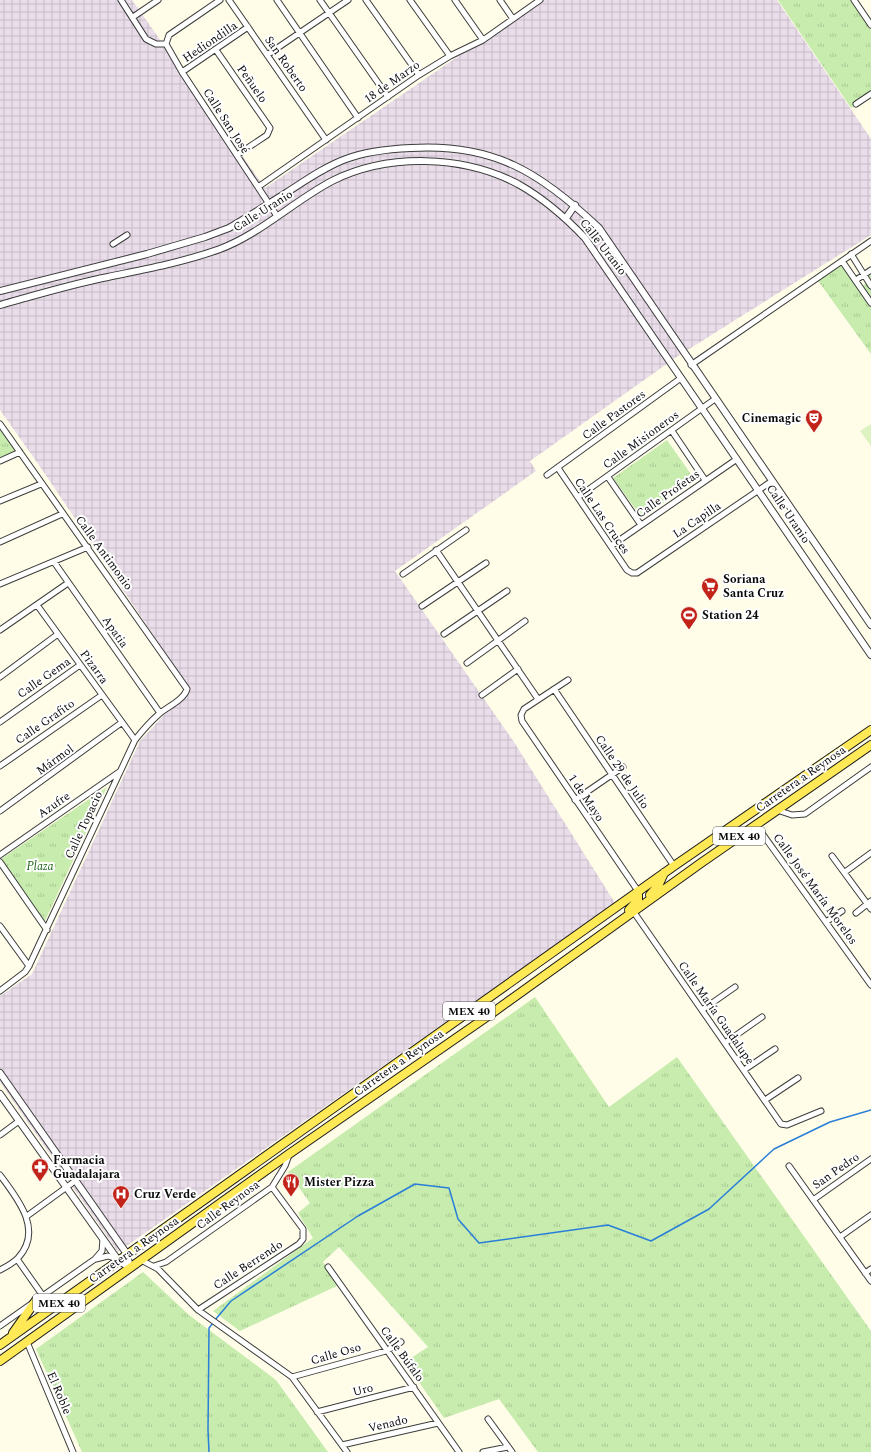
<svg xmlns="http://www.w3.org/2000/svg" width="871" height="1452" font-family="Spectral,serif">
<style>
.industrial{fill:url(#industrial-grid)}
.grass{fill:url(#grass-tufts)}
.pitch{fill:#dcf2c1}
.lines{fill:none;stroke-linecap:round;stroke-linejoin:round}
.stream{stroke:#297ed8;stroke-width:1.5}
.minor-casing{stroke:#3d3d3d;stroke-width:7}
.tertiary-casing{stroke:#3d3d3d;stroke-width:8}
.primary-casing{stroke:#1b1b1b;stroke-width:10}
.minor{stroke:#fff;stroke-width:5}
.tertiary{stroke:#fff;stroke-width:6}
.primary{stroke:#ffe957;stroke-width:8}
.labels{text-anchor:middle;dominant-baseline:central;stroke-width:4;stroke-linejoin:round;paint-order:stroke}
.shield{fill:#fff;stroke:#545454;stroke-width:1}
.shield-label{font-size:11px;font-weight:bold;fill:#0a0a0a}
.street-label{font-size:12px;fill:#0a0a0a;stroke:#fff}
.poi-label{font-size:12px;font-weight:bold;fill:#0a0a0a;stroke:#fff;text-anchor:start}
.park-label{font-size:12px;font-style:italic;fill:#1e6517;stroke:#fff}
</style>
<defs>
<pattern id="industrial-grid" width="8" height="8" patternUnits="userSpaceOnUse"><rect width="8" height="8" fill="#eaddea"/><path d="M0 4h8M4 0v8" fill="none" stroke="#c7bcc7"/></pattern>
<pattern id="grass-tufts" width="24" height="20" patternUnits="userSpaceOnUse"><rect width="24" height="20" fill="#c7ecae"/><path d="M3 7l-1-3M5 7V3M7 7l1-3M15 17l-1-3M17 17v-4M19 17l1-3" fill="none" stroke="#aac994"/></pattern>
</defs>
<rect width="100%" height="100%" fill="#fffde7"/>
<!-- industrial -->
<path class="industrial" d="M 0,0 L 132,0 L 265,188 L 541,0 L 777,0 L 871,139 L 871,235 L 678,356 L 530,461 L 536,471 L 395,571 L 512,739 L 615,903 L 118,1252 L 0,1082 L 0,996 L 32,974 L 140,741 L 189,688 L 43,471 L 0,410 Z"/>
<!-- grass -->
<path class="grass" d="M 778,0 L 854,0 L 871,25 L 871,94 L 851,108 Z
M 842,261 L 861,287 L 868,282 L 864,275 L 871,270 L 871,354 L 816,278 Z
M 0,424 L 20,452 L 0,461 Z
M 667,440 L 695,480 L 642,518 L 613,478 Z
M 107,787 L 45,921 L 1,859 Z
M 535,997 L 609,1107 L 677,1057 L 871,1331 L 871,1452 L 538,1452 L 499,1399 L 444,1418 L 405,1362 L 428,1347 L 339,1247 L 323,1262 L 339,1285 L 240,1331 L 213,1311 L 313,1238 L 298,1213 L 310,1203 L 288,1172 Z
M 143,1272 L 189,1315 L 276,1380 L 328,1452 L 82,1452 L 36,1349 Z"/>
<!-- pitch -->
<path class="pitch" d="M 871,424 L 871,446 L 860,431 Z"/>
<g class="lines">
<!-- stream -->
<path class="stream" d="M 215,1320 L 231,1301 L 358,1216 L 415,1184 L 449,1188 L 458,1219 L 479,1243 L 608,1225 L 651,1241 L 709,1209 L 774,1149 L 830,1122 L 871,1110
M 209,1452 L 208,1430 L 209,1328 L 213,1323"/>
<!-- minor casing -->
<g class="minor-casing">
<path id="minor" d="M 121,0 L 146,39 L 156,44 L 166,44
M 220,0 L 169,35 L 166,44 L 182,72 L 277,216
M 229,0 L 326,140
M 277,0 L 358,118
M 320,0 L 388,97
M 366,0 L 419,75
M 410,0 L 450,56
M 455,0 L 483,40
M 500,0 L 513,19
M 854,0 L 871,25
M 133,17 L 158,0
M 216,50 L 270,128 L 267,135 L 237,155
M 267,55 L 348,0
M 182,72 L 248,27
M 856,104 L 871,94
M 258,187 L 419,75 L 450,56 L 483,40 L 540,0
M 113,244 L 127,235
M 851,254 L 871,286
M 842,261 L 871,303
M 856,280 L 871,270
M 691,365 L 871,241
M 0,424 L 187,689 C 184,700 167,707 159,714 C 150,722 142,731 135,740 L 29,966 L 25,972 L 0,991
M 672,431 L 705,480
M 0,461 L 20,452
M 558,468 L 627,570 L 632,573 L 637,573 L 772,481
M 547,475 L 681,378
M 608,477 L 641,525
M 578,497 L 715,399
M 0,501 L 41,484
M 0,542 L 62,514
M 611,546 L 737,459
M 436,550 L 538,699
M 54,562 L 160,713
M 403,574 L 466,530
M 0,584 L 88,547
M 37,605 L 135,740
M 422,606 L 486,563
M 0,630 L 68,583
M 444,634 L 507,591
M 467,663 L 525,621
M 0,677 L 58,634
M 568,680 L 524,709 L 521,715 L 522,721 L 638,891
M 554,689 L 674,866
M 482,695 L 518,669
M 0,722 L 80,665
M 0,766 L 102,695
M 575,800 L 623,767
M 777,810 L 792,815 L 805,814 L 871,767
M 0,811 L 121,723
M 756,825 L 871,985
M 0,855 L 119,772
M 832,856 L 871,909
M 0,862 L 47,930
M 845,872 L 871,853
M 633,911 L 781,1124 L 787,1125 L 821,1111
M 856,913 L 871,901
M 826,922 L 842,911
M 0,926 L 29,966
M 702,1010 L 735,987
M 725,1043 L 762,1017
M 744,1070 L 775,1049
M 765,1100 L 798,1078
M 0,1135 L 19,1121
M 789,1166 L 871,1281
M 0,1175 C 17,1198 44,1230 18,1258 C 13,1263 6,1267 0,1270
M 813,1200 L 871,1159
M 27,1216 L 75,1181
M 840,1237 L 871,1215
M 17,1259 L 43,1296
M 96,1259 L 108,1256 L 117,1259
M 141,1260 L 158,1269 L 198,1310 L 292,1377 L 347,1452
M 154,1266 L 166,1262 L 272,1187 L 285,1166 L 289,1155
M 328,1267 L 459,1452
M 865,1273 L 871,1269
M 198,1310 L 299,1244 L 303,1239 L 303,1229 L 272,1187
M 0,1326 L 95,1259 L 102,1251 L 103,1239
M 27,1342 L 73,1452
M 292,1377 L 386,1351 L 401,1342
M 317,1412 L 414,1387
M 488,1419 L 512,1452
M 342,1445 L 438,1423
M 483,1452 L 508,1447"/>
</g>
<!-- tertiary casing -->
<g class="tertiary-casing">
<path id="tertiary" d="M 566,218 L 575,205
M 0,291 L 147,254 L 205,237 L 229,228 C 248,217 267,205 286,193 C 305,181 324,167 346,159 C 367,151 389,149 411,148 C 494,143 541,173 599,228 L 871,625
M 0,305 C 36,295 72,284 108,277 C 146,269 184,262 220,249 C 260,234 294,201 332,181 C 388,153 463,155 518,184 C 543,198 565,217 585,238 L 871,655
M 0,1073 L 127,1254 L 130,1268
M 0,1094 L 118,1260 L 130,1268"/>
</g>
<!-- primary casing -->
<g class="primary-casing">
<path id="primary" d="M 650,895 L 658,886 L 664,873
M 629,910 L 638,900 L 638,891
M 13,1333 L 37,1299
M 0,1345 L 674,866 L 871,730
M 0,1361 L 289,1154 L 488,1016 L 701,863 L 871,745"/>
</g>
<!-- minor -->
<use href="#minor" class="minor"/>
<!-- tertiary -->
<use href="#tertiary" class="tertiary"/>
<!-- primary -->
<use href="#primary" class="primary"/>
</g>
<!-- icons -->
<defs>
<g id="theatre-pin" transform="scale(0.9)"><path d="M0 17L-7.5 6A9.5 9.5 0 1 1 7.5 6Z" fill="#c32419" stroke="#fff"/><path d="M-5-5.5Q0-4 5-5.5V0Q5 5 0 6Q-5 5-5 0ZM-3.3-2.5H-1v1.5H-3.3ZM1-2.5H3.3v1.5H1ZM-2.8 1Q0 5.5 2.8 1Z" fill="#fff"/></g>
<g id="supermarket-pin" transform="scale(0.9)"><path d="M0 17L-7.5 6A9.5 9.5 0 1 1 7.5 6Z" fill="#c32419" stroke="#fff"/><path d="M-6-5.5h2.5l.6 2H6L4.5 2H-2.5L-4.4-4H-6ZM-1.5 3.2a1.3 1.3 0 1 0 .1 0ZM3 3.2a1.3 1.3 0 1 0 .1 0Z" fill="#fff"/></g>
<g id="stadium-pin" transform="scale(0.9)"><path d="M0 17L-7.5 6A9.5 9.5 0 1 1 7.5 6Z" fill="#c32419" stroke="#fff"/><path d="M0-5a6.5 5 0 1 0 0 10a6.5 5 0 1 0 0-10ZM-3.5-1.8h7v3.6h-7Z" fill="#fff"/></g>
<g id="pharmacy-pin" transform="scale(0.9)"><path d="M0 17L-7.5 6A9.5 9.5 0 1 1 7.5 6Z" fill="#c32419" stroke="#fff"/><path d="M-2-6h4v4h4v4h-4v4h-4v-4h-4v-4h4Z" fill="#fff"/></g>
<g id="restaurant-pin" transform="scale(0.9)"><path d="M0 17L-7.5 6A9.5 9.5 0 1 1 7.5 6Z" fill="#c32419" stroke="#fff"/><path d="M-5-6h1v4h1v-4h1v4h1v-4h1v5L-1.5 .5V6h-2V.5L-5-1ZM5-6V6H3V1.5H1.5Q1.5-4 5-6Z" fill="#fff"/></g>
<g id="hospital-pin" transform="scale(0.9)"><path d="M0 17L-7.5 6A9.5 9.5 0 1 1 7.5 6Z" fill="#c32419" stroke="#fff"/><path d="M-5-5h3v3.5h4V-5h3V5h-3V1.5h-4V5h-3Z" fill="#fff"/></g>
</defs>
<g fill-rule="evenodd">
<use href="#theatre-pin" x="814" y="418"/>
<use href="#supermarket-pin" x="710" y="586"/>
<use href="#stadium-pin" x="689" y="615"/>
<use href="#pharmacy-pin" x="40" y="1167"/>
<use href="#restaurant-pin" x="291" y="1182"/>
<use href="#hospital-pin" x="121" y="1194"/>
</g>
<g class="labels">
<!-- shield labels -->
<g class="shield">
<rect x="713" y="827" width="52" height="18" rx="3"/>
<rect x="443" y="1002" width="52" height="18" rx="3"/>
<rect x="33" y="1294" width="52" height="18" rx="3"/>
</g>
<g class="shield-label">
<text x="739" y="836">MEX 40</text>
<text x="469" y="1011">MEX 40</text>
<text x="59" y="1303">MEX 40</text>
</g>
<!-- street labels -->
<g class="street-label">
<text transform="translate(210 42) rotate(-34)">Hediondilla</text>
<text transform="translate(286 64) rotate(55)">San Roberto</text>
<text transform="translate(392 82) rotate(-35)">18 de Marzo</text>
<text transform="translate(252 84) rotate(55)">Peñuelo</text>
<text transform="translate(226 121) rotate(57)">Calle San José</text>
<text transform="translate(263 211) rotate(-32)">Calle Uranio</text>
<text transform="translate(603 247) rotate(52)">Calle Uranio</text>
<text transform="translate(614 415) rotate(-36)">Calle Pastores</text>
<text transform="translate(641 440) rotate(-36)">Calle Misioneros</text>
<text transform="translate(668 494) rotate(-35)">Calle Profetas</text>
<text transform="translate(788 514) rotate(56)">Calle Uranio</text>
<text transform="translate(602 516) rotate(56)">Calle Las Cruces</text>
<text transform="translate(697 520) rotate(-34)">La Capilla</text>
<text transform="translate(104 553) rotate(54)">Calle Antimonio</text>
<text transform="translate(115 632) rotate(55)">Apatia</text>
<text transform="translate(94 667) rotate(54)">Pizarra</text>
<text transform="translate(44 678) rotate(-35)">Calle Gema</text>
<text transform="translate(45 722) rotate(-35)">Calle Grafito</text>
<text transform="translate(55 760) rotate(-36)">Mármol</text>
<text transform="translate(622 772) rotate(56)">Calle 29 de Julio</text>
<text transform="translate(801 779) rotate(-35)">Carretera a Reynosa</text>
<text transform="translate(586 798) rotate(56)">1 de Mayo</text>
<text transform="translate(54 805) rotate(-35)">Azufre</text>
<text transform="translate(84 825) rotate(-65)">Calle Topacio</text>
<text transform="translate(815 889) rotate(54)">Calle José María Morelos</text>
<text transform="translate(716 1013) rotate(55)">Calle María Guadalupe</text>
<text transform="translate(399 1063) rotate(-35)">Carretera a Reynosa</text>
<text transform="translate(836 1171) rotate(-35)">San Pedro</text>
<text transform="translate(228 1205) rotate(-36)">Calle Reynosa</text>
<text transform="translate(134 1250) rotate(-35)">Carretera a Reynosa</text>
<text transform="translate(248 1265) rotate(-33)">Calle Berrendo</text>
<text transform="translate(336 1354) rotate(-16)">Calle Oso</text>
<text transform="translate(402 1354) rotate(54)">Calle Búfalo</text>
<text transform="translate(363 1390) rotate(-14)">Uro</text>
<text transform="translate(59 1393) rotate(67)">El Roble</text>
<text transform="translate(388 1424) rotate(-13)">Venado</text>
</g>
<!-- poi labels -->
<g class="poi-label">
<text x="801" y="418" text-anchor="end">Cinemagic</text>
<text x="723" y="579">Soriana<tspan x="723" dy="14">Santa Cruz</tspan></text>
<text x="702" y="615">Station 24</text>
<text x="53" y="1160">Farmacia<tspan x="53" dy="14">Guadalajara</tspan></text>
<text x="304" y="1182">Mister Pizza</text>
<text x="134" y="1194">Cruz Verde</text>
</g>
<!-- park labels -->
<g class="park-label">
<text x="40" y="866">Plaza</text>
</g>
</g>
</svg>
